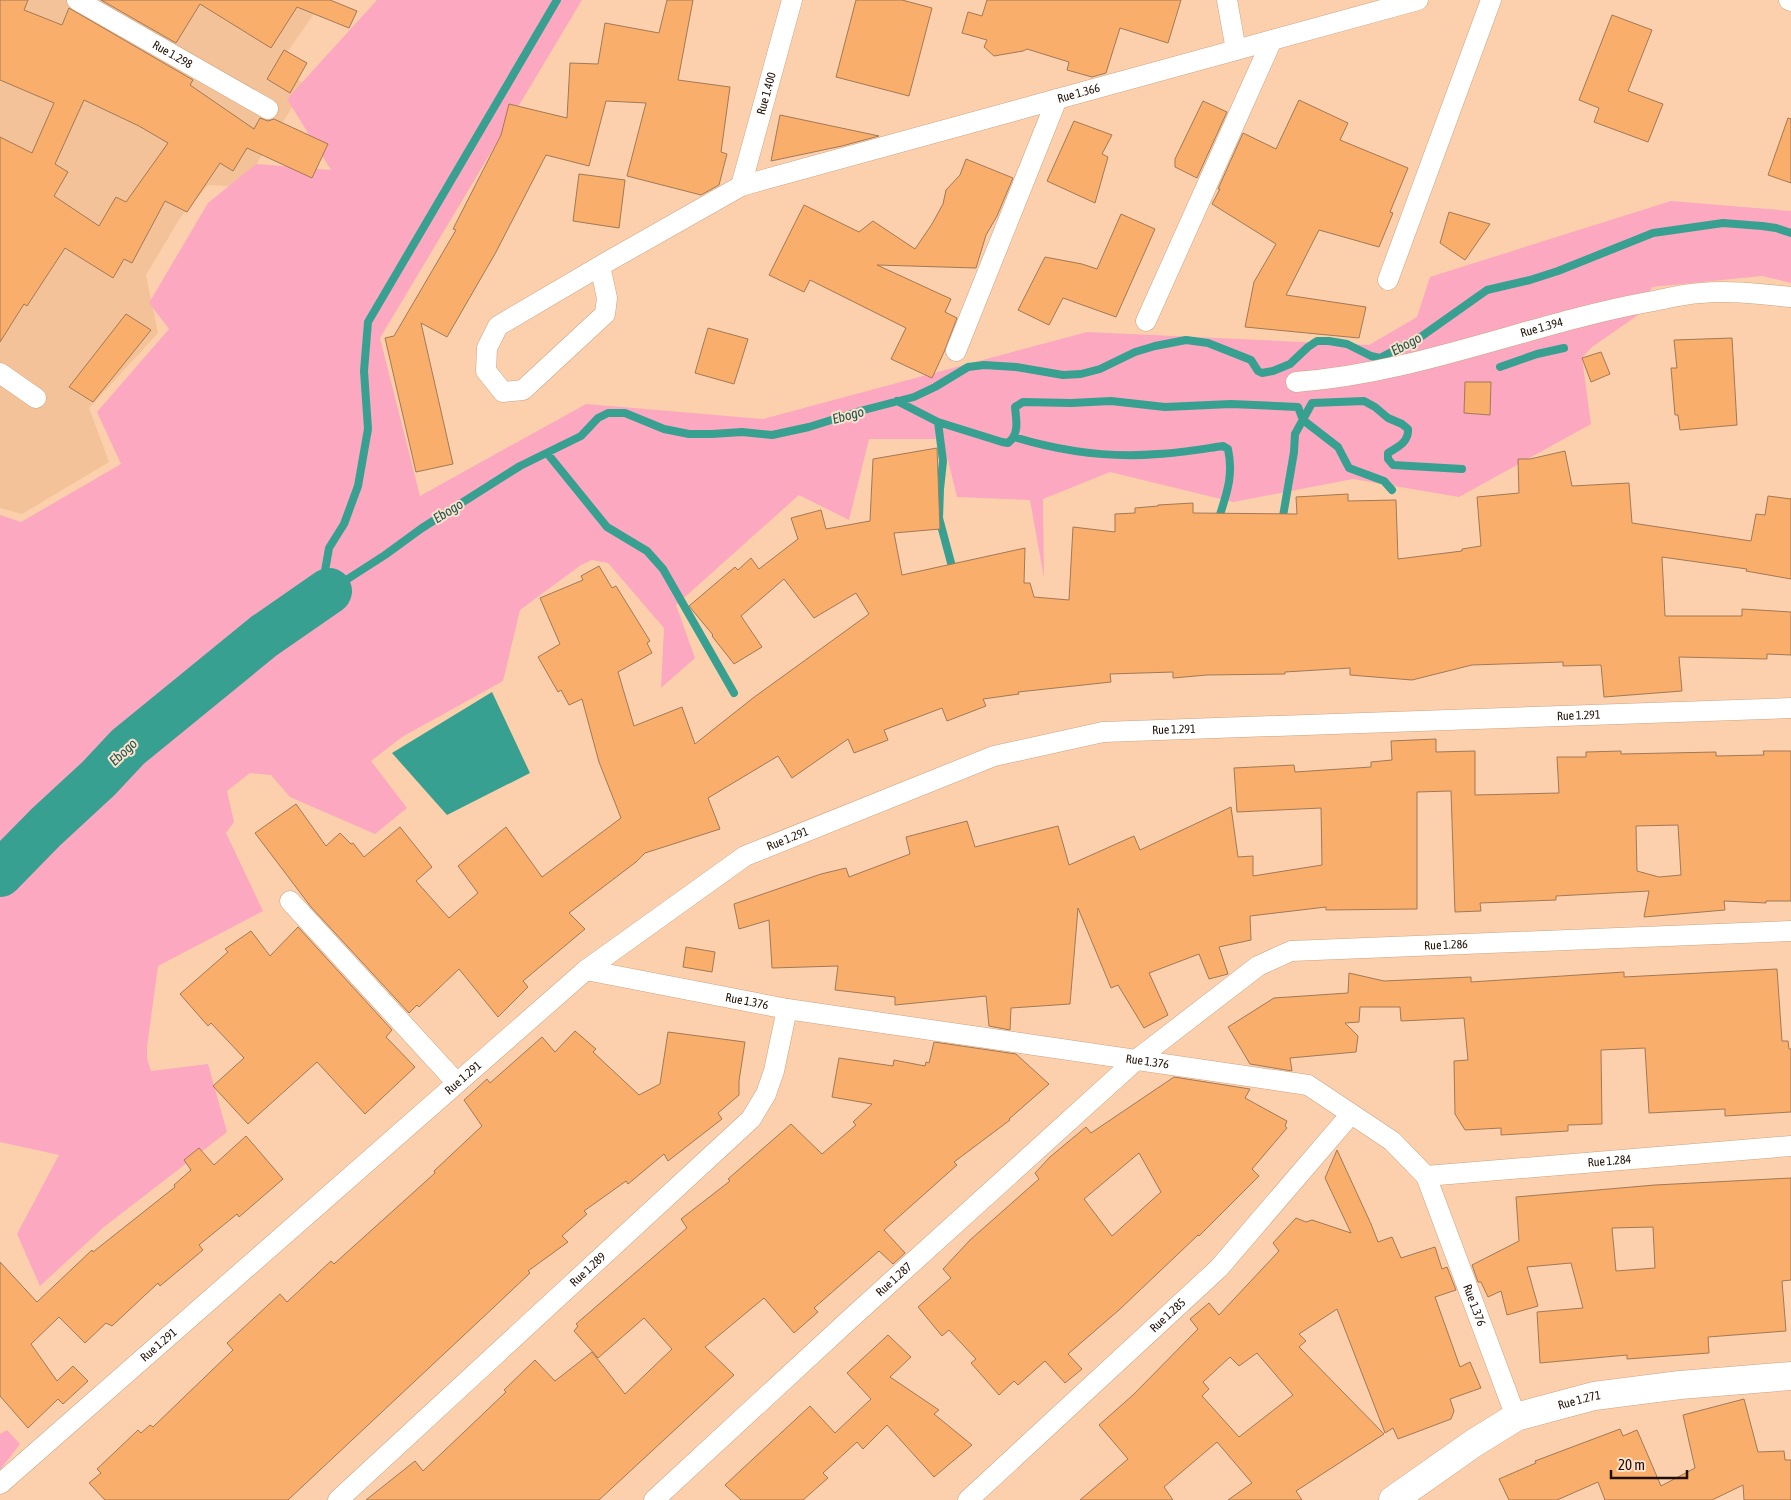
<svg xmlns="http://www.w3.org/2000/svg" width="1791" height="1500" font-family="'Asap Condensed',sans-serif">
<style>
.built{fill:#f4c298}
.green{fill:#fca8c0}
.water{fill:#37a090}
.lines{fill:none;stroke-linecap:round;stroke-linejoin:round}
.stream{stroke:#37a090;stroke-width:8}
.river{stroke:#37a090;stroke-width:46}
.building{fill:#faae6b;stroke:#a17957;fill-rule:evenodd}
.street-casing{stroke:#cda380;stroke-width:21}
.secondary-casing{stroke:#cda380;stroke-width:29}
.street{stroke:#fff;stroke-width:20}
.secondary{stroke:#fff;stroke-width:28}
.labels{text-anchor:middle;dominant-baseline:central;stroke-width:4;stroke-linejoin:round;paint-order:stroke}
.street-label{font-size:12px;fill:#201004;stroke:#fce1cc}
.water-label{font-size:14px;font-style:italic;fill:#205950;stroke:#fce1cc}
</style>
<rect width="100%" height="100%" fill="#fcd0ac"/>
<!-- built -->
<path class="built" d="M 0,0 L 306,0 L 318,8 L 277,67 L 306,85 L 242,187 L 208,185 L 180,218 L 146,275 L 158,333 L 89,408 L 109,462 L 22,514 L 0,508 Z"/>
<!-- green -->
<path class="green" d="M 377,0 L 582,0 L 380,338 L 420,496 L 586,404 L 763,419 L 1087,332 L 1369,345 L 1417,317 L 1430,277 L 1671,201 L 1791,211 L 1791,283 L 1762,276 L 1652,287 L 1638,315 L 1592,347 L 1582,358 L 1591,424 L 1459,497 L 1353,479 L 1233,502 L 1110,472 L 1043,499 L 1044,578 L 1030,500 L 957,497 L 948,460 L 938,439 L 869,439 L 849,520 L 799,495 L 676,605 L 695,658 L 661,688 L 664,628 L 608,563 L 592,560 L 581,565 L 520,610 L 503,681 L 402,737 L 371,761 L 407,808 L 375,834 L 290,797 L 271,775 L 250,773 L 227,791 L 234,822 L 226,833 L 263,911 L 158,966 L 147,1047 L 147,1058 L 151,1071 L 208,1064 L 227,1132 L 104,1227 L 40,1286 L 17,1234 L 59,1155 L 0,1142 L 0,515 L 21,522 L 121,464 L 97,412 L 169,329 L 149,303 L 208,203 L 256,164 L 331,170 L 287,99 Z
M 7,1430 L 20,1444 L 0,1470 L 0,1434 Z"/>
<!-- water -->
<path class="water" d="M 492,692 L 530,773 L 447,815 L 392,753 Z"/>
<g class="lines">
<!-- stream -->
<path class="stream" d="M 557,0 L 368,322 L 364,371 L 368,429 L 358,486 L 344,524 L 329,548 L 325,571 L 329,591 L 385,555 L 422,528 L 520,466 L 581,436 L 598,418 L 608,413 L 625,413 L 664,429 L 689,434 L 712,434 L 742,432 L 772,435 L 809,427 L 860,411 L 914,397 L 935,387 L 968,367 L 984,365 L 1016,367 L 1063,375 L 1081,374 L 1100,369 L 1135,352 L 1155,346 L 1186,340 L 1208,343 L 1251,360 L 1258,371 L 1262,373 L 1273,371 L 1290,364 L 1308,347 L 1317,341 L 1329,341 L 1347,344 L 1371,356 L 1380,358 L 1422,336 L 1487,290 L 1530,280 L 1558,271 L 1653,233 L 1723,223 L 1762,226 L 1776,228 L 1791,233
M 1500,367 L 1537,354 L 1564,348
M 897,401 L 938,422 L 1002,442 L 1008,443 C 1020,434 1016,419 1015,407 L 1023,402 L 1071,403 L 1111,401 L 1165,407 L 1231,404 L 1298,407 L 1303,420 L 1338,447 L 1349,468 L 1384,481 L 1392,490
M 938,422 L 943,461 L 940,489 L 939,518 L 954,574
M 1014,437 C 1060,451 1110,458 1158,454 C 1180,453 1202,449 1223,446 L 1228,449 C 1234,477 1226,495 1218,521
M 547,453 L 607,527 L 647,551 L 663,569 L 734,693
M 1282,522 L 1294,452 L 1295,434 L 1312,403 L 1364,401 L 1375,407 L 1388,418 L 1402,424 L 1408,429 C 1409,442 1398,447 1388,453 L 1388,459 L 1393,465 L 1462,469"/>
<!-- river -->
<path class="river" d="M 0,874 L 46,827 L 99,778 L 128,747 L 264,636 L 329,591"/>
</g>
<!-- building -->
<path class="building" d="M 0,0 L 28,0 L 24,10 L 62,25 L 69,8 L 193,80 L 190,85 L 254,129 L 260,118 L 268,121 L 274,119 L 328,144 L 312,178 L 247,148 L 233,171 L 220,163 L 187,212 L 165,201 L 132,263 L 124,259 L 113,278 L 65,248 L 27,306 L 24,304 L 0,342 L 0,137 L 32,153 L 54,103 L 0,80 ZM 84,100 L 139,126 L 168,143 L 126,202 L 116,197 L 99,226 L 54,196 L 68,172 L 55,164 Z
M 101,0 L 330,0 L 357,11 L 349,28 L 297,7 L 271,48 L 200,4 L 176,43 Z
M 667,0 L 693,0 L 678,80 L 730,87 L 721,152 L 727,154 L 719,185 L 701,195 L 627,176 L 646,103 L 606,101 L 589,166 L 546,155 L 496,252 L 447,337 L 421,323 L 453,464 L 416,472 L 385,338 L 394,336 L 456,230 L 453,229 L 501,135 L 509,104 L 567,118 L 570,63 L 598,64 L 605,23 L 659,33 Z
M 856,0 L 902,0 L 932,8 L 909,96 L 836,77 Z
M 987,0 L 1181,0 L 1168,43 L 1120,28 L 1106,73 L 1092,77 L 1067,70 L 1069,62 L 1027,49 L 1023,51 L 994,56 L 984,47 L 987,40 L 962,33 L 968,12 L 982,16 Z
M 1612,15 L 1652,30 L 1628,91 L 1663,104 L 1648,142 L 1594,122 L 1599,108 L 1579,100 Z
M 284,50 L 307,63 L 290,93 L 267,79 Z
M 1299,100 L 1348,123 L 1340,140 L 1408,168 L 1390,212 L 1393,213 L 1379,247 L 1319,230 L 1286,295 L 1366,307 L 1359,338 L 1245,327 L 1254,282 L 1276,244 L 1212,204 L 1220,189 L 1218,189 L 1243,133 L 1276,149 Z
M 1203,101 L 1227,112 L 1197,178 L 1175,167 L 1175,159 Z
M 780,115 L 879,136 L 842,146 L 771,161 Z
M 1788,118 L 1791,119 L 1791,183 L 1768,175 Z
M 1074,121 L 1112,135 L 1102,154 L 1108,157 L 1095,203 L 1047,181 Z
M 966,159 L 1013,178 L 997,216 L 986,235 L 976,268 L 877,265 L 951,299 L 945,312 L 957,318 L 944,352 L 932,378 L 891,359 L 906,328 L 810,280 L 804,292 L 769,275 L 804,205 L 859,232 L 873,221 L 915,249 L 932,224 L 943,204 L 946,190 L 960,175 Z
M 579,174 L 625,180 L 619,228 L 573,221 Z
M 1449,212 L 1490,224 L 1465,260 L 1440,243 Z
M 1121,214 L 1155,229 L 1116,317 L 1063,298 L 1049,325 L 1018,310 L 1045,257 L 1082,264 L 1097,269 Z
M 126,314 L 151,330 L 93,402 L 69,387 Z
M 708,328 L 748,339 L 734,384 L 695,373 Z
M 1732,338 L 1737,425 L 1680,430 L 1678,415 L 1675,415 L 1671,368 L 1677,368 L 1674,340 Z
M 1601,352 L 1610,374 L 1591,382 L 1582,358 Z
M 1465,382 L 1491,382 L 1490,415 L 1464,413 Z
M 937,448 L 940,529 L 894,533 L 902,575 L 1025,548 L 1024,583 L 1030,583 L 1034,597 L 1069,600 L 1073,527 L 1115,532 L 1115,514 L 1135,513 L 1135,508 L 1158,506 L 1158,505 L 1193,503 L 1193,513 L 1297,514 L 1296,497 L 1348,494 L 1348,501 L 1396,500 L 1398,559 L 1462,551 L 1462,549 L 1481,546 L 1477,497 L 1519,493 L 1518,459 L 1530,459 L 1565,451 L 1572,486 L 1629,483 L 1632,523 L 1751,541 L 1756,514 L 1765,515 L 1768,496 L 1791,499 L 1791,579 L 1746,571 L 1747,569 L 1662,557 L 1665,616 L 1742,616 L 1742,609 L 1791,612 L 1791,655 L 1767,654 L 1767,659 L 1679,657 L 1682,691 L 1604,697 L 1601,665 L 1563,666 L 1563,662 L 1472,665 L 1412,680 L 1350,675 L 1350,668 L 1285,672 L 1285,674 L 1207,675 L 1173,678 L 1173,672 L 1110,674 L 1111,682 L 1018,692 L 1019,694 L 983,699 L 986,706 L 947,721 L 942,708 L 884,730 L 888,740 L 854,753 L 848,739 L 792,778 L 778,756 L 708,798 L 720,829 L 645,853 L 636,862 L 569,913 L 585,929 L 523,981 L 528,987 L 498,1017 L 459,969 L 419,1007 L 417,1005 L 409,1013 L 311,907 L 255,833 L 296,804 L 326,846 L 340,833 L 351,844 L 353,843 L 364,857 L 400,827 L 432,867 L 416,881 L 449,918 L 478,893 L 458,866 L 506,827 L 542,877 L 621,818 L 599,762 L 582,699 L 569,705 L 561,690 L 558,692 L 538,657 L 560,644 L 540,598 L 583,580 L 581,576 L 599,566 L 612,588 L 616,586 L 650,641 L 647,643 L 652,653 L 618,672 L 634,726 L 682,707 L 695,744 L 753,698 L 869,614 L 856,593 L 814,618 L 784,579 L 741,616 L 762,647 L 734,664 L 712,636 L 713,635 L 689,606 L 735,567 L 738,570 L 751,558 L 759,569 L 798,539 L 791,518 L 821,510 L 826,529 L 870,521 L 873,459 Z
M 1436,739 L 1436,752 L 1475,751 L 1475,795 L 1559,793 L 1557,757 L 1586,757 L 1586,752 L 1621,751 L 1621,754 L 1716,752 L 1716,756 L 1764,755 L 1763,751 L 1791,751 L 1791,901 L 1766,901 L 1766,903 L 1724,901 L 1725,910 L 1644,917 L 1649,891 L 1556,896 L 1556,900 L 1480,903 L 1481,911 L 1455,912 L 1451,791 L 1417,792 L 1417,909 L 1326,910 L 1326,907 L 1250,916 L 1251,940 L 1219,947 L 1228,974 L 1209,979 L 1199,954 L 1149,973 L 1168,1015 L 1144,1028 L 1118,985 L 1111,988 L 1078,908 L 1070,1004 L 1011,1008 L 1010,1030 L 989,1026 L 986,996 L 895,1005 L 895,997 L 835,990 L 838,966 L 772,968 L 769,920 L 739,929 L 734,904 L 821,874 L 846,868 L 849,877 L 910,854 L 906,837 L 967,821 L 975,847 L 1058,826 L 1069,865 L 1134,836 L 1140,850 L 1231,807 L 1238,857 L 1253,856 L 1253,876 L 1322,865 L 1321,808 L 1237,812 L 1234,768 L 1294,765 L 1295,772 L 1371,767 L 1371,762 L 1392,760 L 1391,741 ZM 1678,825 L 1681,875 L 1659,877 L 1637,871 L 1636,826 Z
M 298,927 L 392,1030 L 386,1037 L 415,1067 L 365,1114 L 317,1062 L 248,1124 L 213,1086 L 244,1058 L 211,1023 L 208,1026 L 180,994 L 228,952 L 225,949 L 251,931 L 270,956 Z
M 686,947 L 715,952 L 712,972 L 683,967 Z
M 1777,969 L 1782,1041 L 1788,1041 L 1789,1049 L 1791,1049 L 1791,1112 L 1725,1116 L 1725,1109 L 1649,1113 L 1645,1048 L 1601,1050 L 1602,1124 L 1568,1125 L 1568,1131 L 1501,1135 L 1501,1128 L 1465,1130 L 1455,1114 L 1454,1061 L 1468,1060 L 1464,1018 L 1401,1021 L 1400,1007 L 1360,1007 L 1359,1022 L 1345,1023 L 1358,1036 L 1356,1052 L 1290,1058 L 1292,1071 L 1250,1064 L 1228,1027 L 1274,998 L 1348,993 L 1349,973 L 1384,981 L 1471,977 L 1471,982 L 1624,972 L 1624,977 Z
M 575,1031 L 596,1049 L 593,1052 L 639,1095 L 660,1084 L 668,1032 L 745,1042 L 739,1081 L 739,1095 L 718,1113 L 722,1119 L 668,1161 L 664,1154 L 628,1184 L 626,1181 L 584,1211 L 587,1214 L 562,1236 L 568,1242 L 528,1271 L 530,1273 L 494,1307 L 288,1500 L 105,1500 L 89,1483 L 101,1473 L 97,1469 L 138,1430 L 141,1433 L 150,1425 L 153,1427 L 233,1350 L 227,1343 L 280,1294 L 287,1302 L 331,1261 L 334,1264 L 435,1173 L 434,1171 L 482,1126 L 464,1100 L 487,1079 L 490,1083 L 542,1037 L 555,1052 Z
M 934,1042 L 1016,1054 L 1049,1084 L 1009,1119 L 1010,1120 L 954,1162 L 957,1165 L 884,1230 L 905,1253 L 893,1264 L 879,1251 L 814,1308 L 818,1312 L 794,1333 L 764,1298 L 705,1347 L 734,1375 L 599,1500 L 366,1500 L 415,1461 L 423,1471 L 506,1392 L 504,1390 L 535,1360 L 555,1381 L 592,1352 L 625,1394 L 672,1349 L 644,1318 L 598,1358 L 574,1331 L 578,1326 L 576,1324 L 687,1228 L 681,1219 L 730,1181 L 728,1179 L 791,1124 L 822,1154 L 856,1125 L 853,1122 L 872,1104 L 832,1097 L 839,1058 L 893,1066 L 894,1060 L 925,1066 L 926,1062 L 929,1063 Z
M 1174,1077 L 1250,1089 L 1245,1098 L 1287,1121 L 1285,1126 L 1287,1128 L 1252,1169 L 1259,1176 L 1199,1236 L 1198,1235 L 1119,1310 L 1068,1354 L 1082,1369 L 1065,1383 L 1045,1361 L 1018,1385 L 1014,1381 L 999,1395 L 971,1363 L 976,1359 L 949,1330 L 942,1336 L 918,1307 L 951,1278 L 943,1269 L 970,1240 L 1039,1179 L 1035,1173 L 1050,1157 L 1086,1127 L 1091,1133 ZM 1139,1153 L 1161,1192 L 1112,1236 L 1084,1199 Z
M 246,1136 L 283,1179 L 239,1217 L 237,1214 L 199,1245 L 203,1250 L 160,1286 L 158,1283 L 112,1326 L 106,1323 L 85,1343 L 59,1317 L 31,1344 L 57,1381 L 73,1366 L 88,1381 L 63,1404 L 58,1399 L 28,1428 L 0,1396 L 0,1262 L 37,1302 L 92,1250 L 93,1252 L 175,1187 L 174,1185 L 191,1170 L 184,1160 L 199,1148 L 214,1165 Z
M 1337,1150 L 1371,1224 L 1378,1242 L 1392,1237 L 1401,1258 L 1435,1247 L 1442,1269 L 1447,1267 L 1456,1290 L 1435,1297 L 1460,1367 L 1470,1362 L 1481,1388 L 1450,1399 L 1454,1411 L 1451,1419 L 1398,1439 L 1393,1428 L 1385,1433 L 1337,1309 L 1299,1334 L 1306,1341 L 1299,1347 L 1384,1434 L 1296,1491 L 1302,1500 L 1228,1500 L 1252,1483 L 1217,1442 L 1164,1487 L 1173,1500 L 1080,1500 L 1128,1459 L 1099,1425 L 1133,1395 L 1198,1329 L 1190,1319 L 1209,1303 L 1219,1315 L 1279,1251 L 1273,1243 L 1296,1218 L 1306,1222 L 1312,1220 L 1351,1233 L 1325,1178 ZM 1257,1353 L 1293,1395 L 1239,1437 L 1202,1396 L 1209,1389 L 1203,1382 L 1230,1357 L 1239,1366 Z
M 1791,1178 L 1791,1280 L 1782,1281 L 1786,1331 L 1708,1337 L 1709,1353 L 1627,1359 L 1627,1355 L 1540,1363 L 1537,1312 L 1583,1308 L 1571,1263 L 1527,1267 L 1538,1306 L 1507,1315 L 1501,1291 L 1488,1297 L 1481,1282 L 1478,1282 L 1472,1265 L 1519,1241 L 1516,1197 L 1655,1185 ZM 1653,1227 L 1655,1268 L 1616,1271 L 1612,1228 Z
M 888,1335 L 911,1357 L 890,1377 L 939,1410 L 934,1414 L 972,1445 L 934,1477 L 887,1425 L 863,1449 L 857,1442 L 823,1473 L 828,1478 L 803,1500 L 741,1500 L 725,1485 L 810,1406 L 835,1433 L 871,1399 L 847,1373 Z
M 1744,1399 L 1758,1452 L 1784,1451 L 1785,1460 L 1791,1460 L 1791,1500 L 1744,1500 L 1743,1485 L 1712,1500 L 1605,1500 L 1598,1482 L 1557,1500 L 1509,1500 L 1499,1479 L 1536,1463 L 1535,1461 L 1620,1429 L 1623,1436 L 1637,1430 L 1661,1486 L 1695,1468 L 1683,1415 Z"/>
<g class="lines">
<!-- street casing -->
<g class="street-casing">
<g id="street">
<path id="s1" d="M 77,0 L 268,109"/>
<path d="M 1227,0 L 1236,50"/>
<path d="M 1789,0 L 1791,1"/>
<path id="s2" d="M 741,186 L 792,0"/>
<path id="s3" d="M 600,266 L 607,298 L 605,314 L 523,390 L 503,392 L 486,371 L 487,348 L 498,326 L 600,266 L 741,186 L 1418,0"/>
<path d="M 1388,280 L 1491,0"/>
<path d="M 1146,321 L 1272,40"/>
<path d="M 956,351 L 1057,99"/>
<path d="M 0,373 L 36,398"/>
<path id="s4" d="M 1296,382 C 1418,373 1529,324 1648,302 C 1665,299 1683,294 1700,293 C 1730,290 1761,294 1791,297"/>
<path d="M 290,901 L 457,1083"/>
<path id="s5" d="M 586,970 L 787,1009 L 1308,1085 L 1392,1141 L 1426,1176 L 1516,1417"/>
<path id="s6" d="M 1426,1176 L 1791,1146"/>
<path id="s7" d="M 0,1484 L 586,970 L 745,856 L 994,756 L 1103,732 L 1791,708"/>
<path id="s8" d="M 338,1500 L 751,1119 L 766,1094 L 774,1071 L 787,1009"/>
<path id="s9" d="M 654,1500 L 849,1320 L 1136,1060 L 1258,966 L 1291,951 L 1791,931"/>
<path id="s10" d="M 968,1500 L 1219,1268 L 1351,1114"/>
</g>
</g>
<!-- secondary casing -->
<g class="secondary-casing">
<g id="secondary">
<path id="s11" d="M 1393,1500 L 1474,1443 L 1516,1417 L 1594,1396 L 1680,1385 L 1791,1376"/>
</g>
</g>
<!-- street -->
<use href="#street" class="street"/>
<!-- secondary -->
<use href="#secondary" class="secondary"/>
</g>
<g class="labels">
<!-- street labels -->
<g class="street-label">
<text stroke="none"><textPath href="#s1" startOffset="110">Rue 1.298</textPath></text>
<text stroke="none"><textPath href="#s2" startOffset="96">Rue 1.400</textPath></text>
<text stroke="none"><textPath href="#s3" startOffset="886">Rue 1.366</textPath></text>
<text stroke="none"><textPath href="#s4" startOffset="252">Rue 1.394</textPath></text>
<text stroke="none"><textPath href="#s7" startOffset="1831">Rue 1.291</textPath></text>
<text stroke="none"><textPath href="#s7" startOffset="1426">Rue 1.291</textPath></text>
<text stroke="none"><textPath href="#s7" startOffset="1021">Rue 1.291</textPath></text>
<text stroke="none"><textPath href="#s9" startOffset="998">Rue 1.286</textPath></text>
<text stroke="none"><textPath href="#s5" startOffset="164">Rue 1.376</textPath></text>
<text stroke="none"><textPath href="#s5" startOffset="569">Rue 1.376</textPath></text>
<text stroke="none"><textPath href="#s7" startOffset="616">Rue 1.291</textPath></text>
<text stroke="none"><textPath href="#s6" startOffset="184">Rue 1.284</textPath></text>
<text stroke="none"><textPath href="#s8" startOffset="340">Rue 1.289</textPath></text>
<text stroke="none"><textPath href="#s9" startOffset="326">Rue 1.287</textPath></text>
<text stroke="none"><textPath href="#s5" startOffset="1019">Rue 1.376</textPath></text>
<text stroke="none"><textPath href="#s10" startOffset="272">Rue 1.285</textPath></text>
<text stroke="none"><textPath href="#s7" startOffset="211">Rue 1.291</textPath></text>
<text stroke="none"><textPath href="#s11" startOffset="214">Rue 1.271</textPath></text>
</g>
<!-- water labels -->
<g class="water-label">
<text transform="translate(1406 344) rotate(-28)">Ebogo</text>
<text transform="translate(848 415) rotate(-15)">Ebogo</text>
<text transform="translate(448 511) rotate(-32)">Ebogo</text>
<text transform="translate(123 752) rotate(-43)">Ebogo</text>
</g>
</g>
<!-- scale -->
<path d="M1611 1470v8h76v-8" fill="none" stroke="#201004" stroke-width="2.5"/>
<text x="1618" y="1470" font-size="15" fill="#201004" stroke="#fce1cc" stroke-width="4" paint-order="stroke">20 m</text>
</svg>
